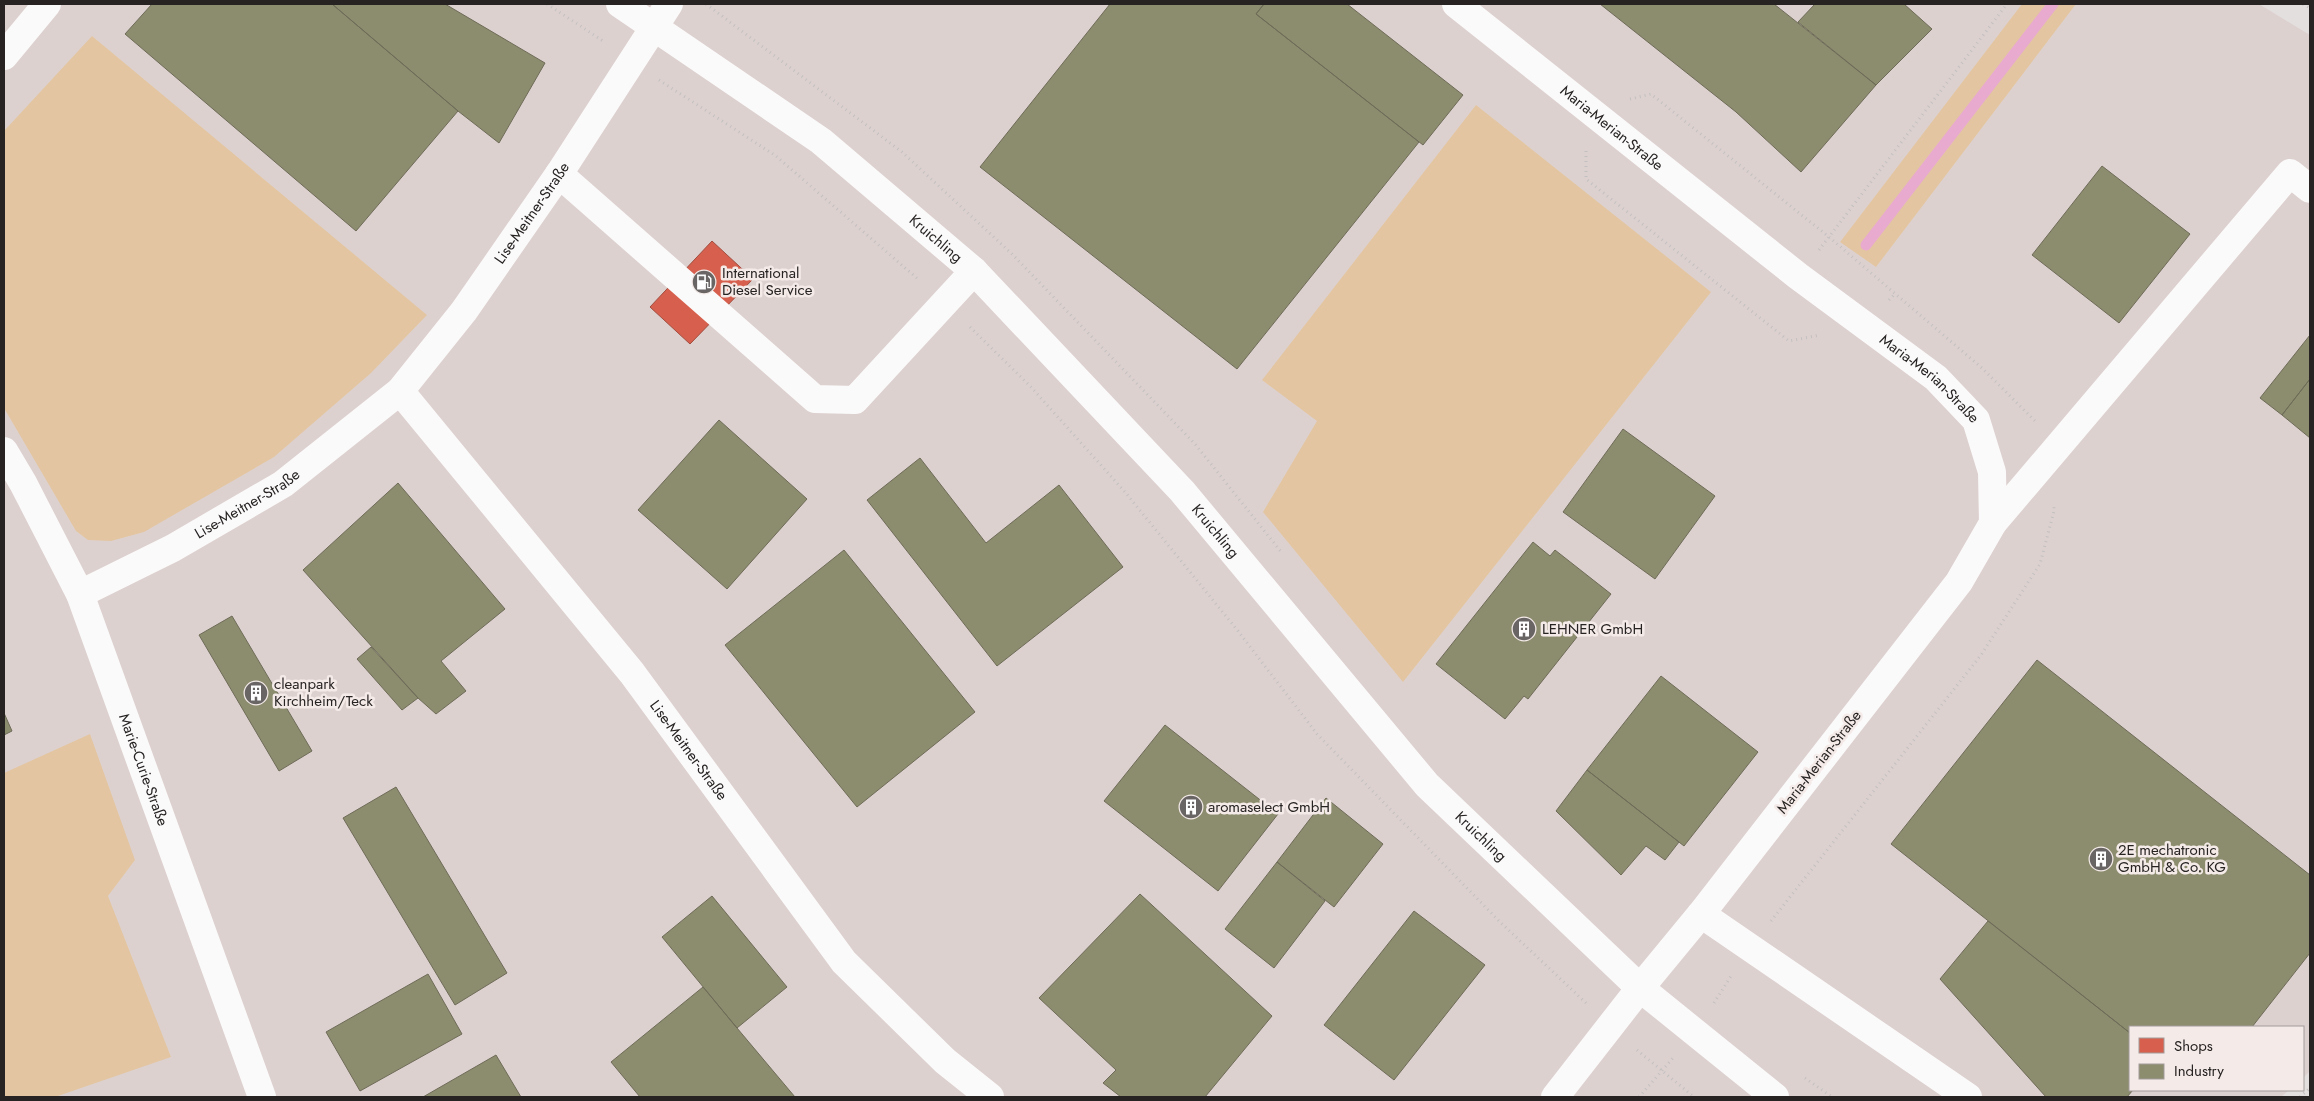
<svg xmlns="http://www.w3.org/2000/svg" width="2314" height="1101" font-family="Jost,sans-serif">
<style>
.built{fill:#ddd1d0}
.green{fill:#e3c6a1}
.shops{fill:#d6604d;stroke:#a24e40}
.industry{fill:#8c8c6e;stroke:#6e6c58}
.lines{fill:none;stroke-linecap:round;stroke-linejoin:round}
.stream{stroke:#e8aace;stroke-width:11}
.path{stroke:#c2c0c0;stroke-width:3;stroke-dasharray:1 4;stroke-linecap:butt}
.minor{stroke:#fbfafa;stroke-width:28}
.labels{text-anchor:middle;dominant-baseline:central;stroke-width:5;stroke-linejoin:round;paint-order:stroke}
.street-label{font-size:15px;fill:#272323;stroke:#f4ebe9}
.poi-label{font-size:15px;fill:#272323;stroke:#f4ebe9;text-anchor:start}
</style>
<rect width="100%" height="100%" fill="#e4dfdf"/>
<!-- built -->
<path class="built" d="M 4,4 L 2259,4 L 2310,35 L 2310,1071 L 2303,1078 L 2303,1027 L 2130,1027 L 2130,1090 L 2289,1090 L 2281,1097 L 4,1097 Z"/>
<!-- green -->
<path class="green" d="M 2022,4 L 2076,4 L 1876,267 L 1840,242 Z
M 92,36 L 427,315 L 371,373 L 274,457 L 144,532 L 111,541 L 88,540 L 76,531 L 4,408 L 4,131 Z
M 1476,105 L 1711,292 L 1403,682 L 1263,512 L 1317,421 L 1262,380 Z
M 90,734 L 135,860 L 108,896 L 171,1057 L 55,1097 L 4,1097 L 4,773 Z"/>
<!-- shops -->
<path class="shops" d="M 712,241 L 753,279 L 690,344 L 650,307 Z"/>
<!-- industry -->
<path class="industry" d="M 152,4 L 332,4 L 458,111 L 356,231 L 125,34 Z
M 332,4 L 445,4 L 545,63 L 499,143 L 458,111 Z
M 1110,4 L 1264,4 L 1256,14 L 1419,142 L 1237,369 L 980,167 Z
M 1264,4 L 1347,4 L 1463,95 L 1423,145 L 1256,14 Z
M 1600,4 L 1774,4 L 1876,85 L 1801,172 L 1736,112 Z
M 1815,4 L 1904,4 L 1932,29 L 1876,85 L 1798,22 Z
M 2102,166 L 2190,234 L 2119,323 L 2032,255 Z
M 2310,335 L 2310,379 L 2282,415 L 2260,398 Z
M 2310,379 L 2310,438 L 2282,415 Z
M 719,420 L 807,499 L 727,589 L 638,510 Z
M 1623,429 L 1715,496 L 1655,579 L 1563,512 Z
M 920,458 L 986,543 L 1059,485 L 1123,567 L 997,666 L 867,500 Z
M 398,483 L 505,609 L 441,661 L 466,691 L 436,714 L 418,698 L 303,570 Z
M 1533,542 L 1550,556 L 1555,550 L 1611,594 L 1528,699 L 1524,696 L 1505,719 L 1436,664 Z
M 844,550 L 975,712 L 857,807 L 725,645 Z
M 232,616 L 312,751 L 279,771 L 199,635 Z
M 371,647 L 418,698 L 402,710 L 357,659 Z
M 2037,660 L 2310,875 L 2310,953 L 2252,1027 L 2130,1027 L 2130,1033 L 1891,844 Z
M 1661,676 L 1758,752 L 1684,846 L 1587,770 Z
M 4,713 L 12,731 L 4,735 Z
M 1165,725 L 1278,814 L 1218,891 L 1104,801 Z
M 1587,770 L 1679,842 L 1665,860 L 1646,846 L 1621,875 L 1556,811 Z
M 396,787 L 507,973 L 455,1005 L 343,818 Z
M 1326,798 L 1383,844 L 1334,907 L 1277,862 Z
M 1277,862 L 1325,901 L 1274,968 L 1225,929 Z
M 1140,894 L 1272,1016 L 1205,1097 L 1121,1097 L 1103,1083 L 1116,1070 L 1039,998 Z
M 712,896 L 787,987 L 737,1028 L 662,937 Z
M 1414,911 L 1485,965 L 1394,1080 L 1324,1025 Z
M 1988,921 L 2130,1033 L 2130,1090 L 2133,1090 L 2127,1097 L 2046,1097 L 1940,979 Z
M 428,974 L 462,1034 L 360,1091 L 326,1032 Z
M 703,987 L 737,1028 L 795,1097 L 640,1097 L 611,1062 Z
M 496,1055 L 521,1097 L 423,1097 Z"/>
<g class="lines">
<!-- stream -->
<path class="stream" d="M 1866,245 L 2053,4"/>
<!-- path -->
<path class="path" d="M 547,4 L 603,41
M 706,4 L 902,152 L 1012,254 L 1195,444 L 1282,553
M 2303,4 L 2310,8
M 659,80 L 776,156 L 919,280
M 1630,99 L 1651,94 L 1829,237 L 1982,368 L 2035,421
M 1586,151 L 1586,179 L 1789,341 L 1820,335
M 1819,250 L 2007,4
M 1889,300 L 1895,294
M 970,327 L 1031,387 L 1125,492 L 1238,631 L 1317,734 L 1499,921 L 1586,1003
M 1771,921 L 1981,655 L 2040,564 L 2054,511 L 2054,504
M 1714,1003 L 1731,976
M 1637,1050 L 1694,1097
M 1805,1078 L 1832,1097
M 1639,1097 L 1673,1058
M 2300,1097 L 2310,1088"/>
<!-- minor -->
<g class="minor">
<path id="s1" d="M 620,4 L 821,141 L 974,271 L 1182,491 L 1427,785 L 1640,988 L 1775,1097"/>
<path id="s2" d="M 1456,4 L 1798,276 L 1936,378 L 1976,420 L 1992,472 L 1993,523 L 1959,582 L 1701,914 L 1640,988 L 1555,1097"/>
<path d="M 4,56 L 47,4"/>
<path d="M 559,174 L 815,399 L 855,400 L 974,271"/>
<path id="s3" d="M 400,391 L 632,673 L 844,962 L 945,1061 L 990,1097"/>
<path id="s4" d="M 4,451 L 23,483 L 80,594 L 262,1097"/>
<path d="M 1993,523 L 2290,173 L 2310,189"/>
<path id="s5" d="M 80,594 L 173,548 L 283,484 L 400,391 L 464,311 L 559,174 L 669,4"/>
<path d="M 1701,914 L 1968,1097"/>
</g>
</g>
<!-- icons -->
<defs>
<g id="fuel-disc" transform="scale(1.25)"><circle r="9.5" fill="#696565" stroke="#f4ebe9"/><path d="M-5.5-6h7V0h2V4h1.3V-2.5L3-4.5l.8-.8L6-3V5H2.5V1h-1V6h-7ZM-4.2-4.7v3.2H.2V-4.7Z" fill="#fff"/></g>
<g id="building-disc" transform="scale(1.25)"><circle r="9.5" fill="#696565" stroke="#f4ebe9"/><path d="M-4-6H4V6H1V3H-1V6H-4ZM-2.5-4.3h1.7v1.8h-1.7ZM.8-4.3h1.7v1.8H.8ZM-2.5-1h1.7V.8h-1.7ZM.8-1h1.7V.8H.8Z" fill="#fff"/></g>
</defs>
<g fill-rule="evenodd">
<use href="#fuel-disc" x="704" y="282"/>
<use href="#building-disc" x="1524" y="629"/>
<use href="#building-disc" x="256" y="693"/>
<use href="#building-disc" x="1191" y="807"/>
<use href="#building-disc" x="2101" y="859"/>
</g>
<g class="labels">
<!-- street labels -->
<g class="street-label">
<text stroke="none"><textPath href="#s2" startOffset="199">Maria-Merian-Straße</textPath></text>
<text stroke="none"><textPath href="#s5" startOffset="602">Lise-Meitner-Straße</textPath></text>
<text stroke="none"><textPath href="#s1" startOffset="394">Kruichling</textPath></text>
<text stroke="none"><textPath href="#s2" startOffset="604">Maria-Merian-Straße</textPath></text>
<text stroke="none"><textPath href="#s5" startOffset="190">Lise-Meitner-Straße</textPath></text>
<text stroke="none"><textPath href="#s1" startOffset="799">Kruichling</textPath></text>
<text stroke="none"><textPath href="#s3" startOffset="461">Lise-Meitner-Straße</textPath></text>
<text transform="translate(1819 762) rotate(-52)">Maria-Merian-Straße</text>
<text stroke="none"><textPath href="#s4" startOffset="349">Marie-Curie-Straße</textPath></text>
<text stroke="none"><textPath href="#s1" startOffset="1204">Kruichling</textPath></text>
</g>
<!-- poi labels -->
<g class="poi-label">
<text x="722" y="273">International<tspan x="722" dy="17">Diesel Service</tspan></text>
<text x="1542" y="629">LEHNER GmbH</text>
<text x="274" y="684">cleanpark<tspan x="274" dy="17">Kirchheim/Teck</tspan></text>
<text x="1208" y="807">aromaselect GmbH</text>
<text x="2118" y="850">2E mechatronic<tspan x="2118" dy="17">GmbH &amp; Co. KG</tspan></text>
</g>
</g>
<!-- border -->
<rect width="2314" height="1101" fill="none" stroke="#272323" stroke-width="10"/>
<!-- legend -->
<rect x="2129" y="1026" width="175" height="65" fill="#f4ebe9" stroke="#a29b9a"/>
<rect x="2139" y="1038" width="25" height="15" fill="#d6604d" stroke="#a29b9a"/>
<text x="2174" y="1051" font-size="15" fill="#272323">Shops</text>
<rect x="2139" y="1064" width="25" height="15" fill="#8c8c6e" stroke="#a29b9a"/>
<text x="2174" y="1076" font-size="15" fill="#272323">Industry</text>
</svg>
